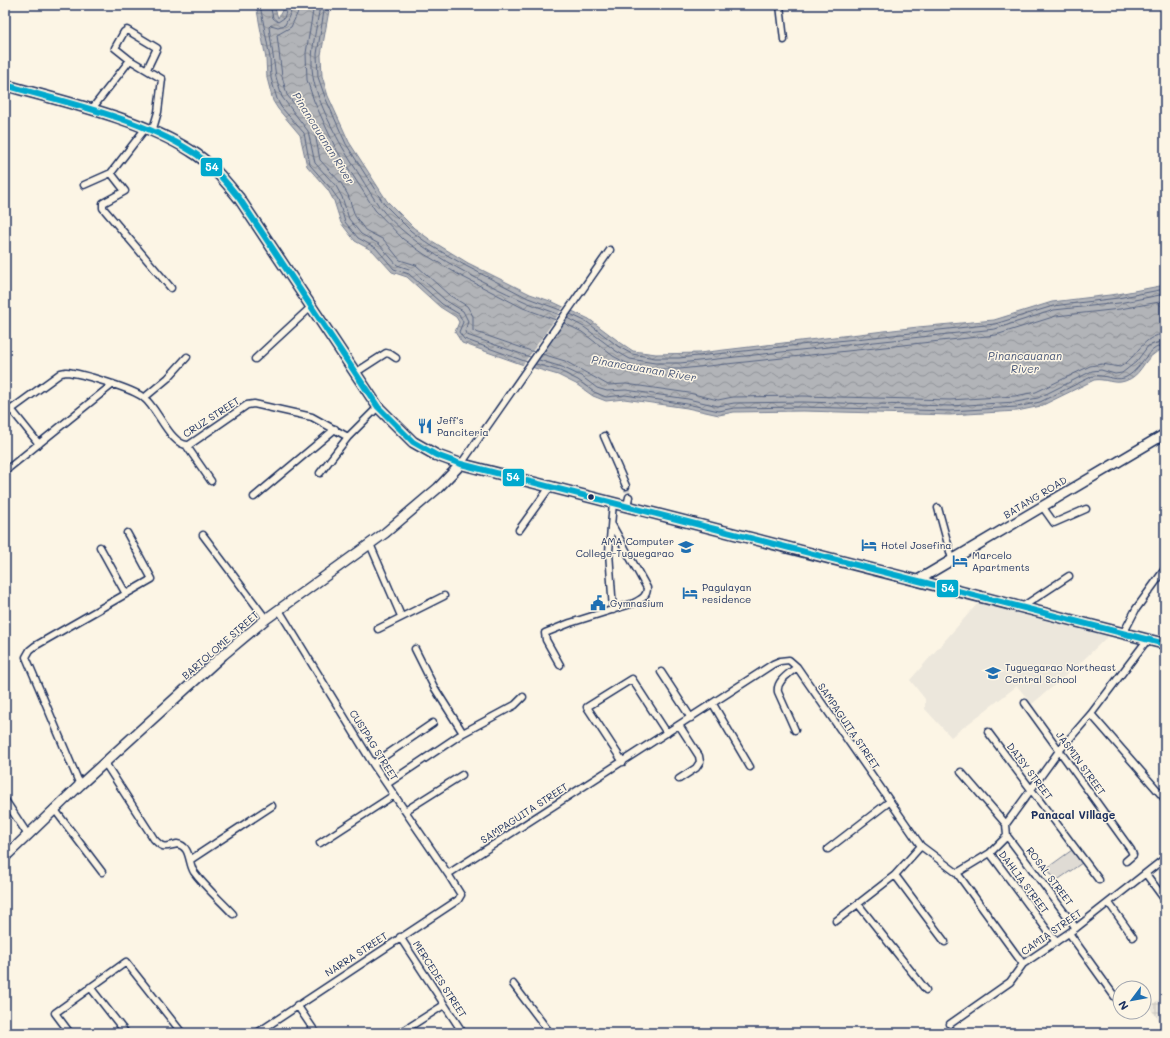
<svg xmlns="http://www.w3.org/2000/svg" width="1170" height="1038" font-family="Mali,sans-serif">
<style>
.built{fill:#ece7dc}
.industrial{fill:url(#industrial-grid)}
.garden{fill:#dfdbd4;stroke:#7d8599}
.water{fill:url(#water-waves);stroke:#767f94}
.pier{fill:#fcf5e5}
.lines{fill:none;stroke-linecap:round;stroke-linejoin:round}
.shore{stroke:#576482;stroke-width:1}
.street-tunnel{stroke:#cfcdca;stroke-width:6;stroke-dasharray:6 3;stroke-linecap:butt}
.street-casing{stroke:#1b2f5e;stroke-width:9}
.secondary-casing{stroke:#1b2f5e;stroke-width:12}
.primary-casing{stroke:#1b2f5e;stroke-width:13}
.street{stroke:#fcf5e5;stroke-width:6}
.secondary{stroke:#fcf5e5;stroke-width:9}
.primary{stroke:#fcf5e5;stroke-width:10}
.bus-1-casing{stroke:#fcf5e5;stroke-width:9}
.bus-1{stroke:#00a9ce;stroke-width:6}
.bus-dot{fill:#1b2f5e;stroke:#fcf5e5;stroke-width:1.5}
.labels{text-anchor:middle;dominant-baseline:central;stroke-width:3;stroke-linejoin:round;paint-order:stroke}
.street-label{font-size:10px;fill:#1b2f5e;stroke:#fcf5e5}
.poi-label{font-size:10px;fill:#1b2f5e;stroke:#fcf5e5;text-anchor:start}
.water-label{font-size:11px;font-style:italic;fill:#485779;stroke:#fcf5e5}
.neighbourhood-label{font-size:11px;font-weight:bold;fill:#1b2f5e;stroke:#fcf5e5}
.line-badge{stroke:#fcf5e5;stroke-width:1.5}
.badge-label{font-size:11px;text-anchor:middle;font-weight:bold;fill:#fff}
</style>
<defs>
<pattern id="industrial-grid" width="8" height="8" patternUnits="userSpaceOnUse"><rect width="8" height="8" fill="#ece7dc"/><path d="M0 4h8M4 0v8" fill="none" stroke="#cac6bf"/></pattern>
<pattern id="water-waves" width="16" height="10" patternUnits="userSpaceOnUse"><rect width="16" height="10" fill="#b2b4b8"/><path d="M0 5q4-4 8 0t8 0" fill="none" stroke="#909399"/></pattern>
</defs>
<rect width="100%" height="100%" fill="#fcf5e5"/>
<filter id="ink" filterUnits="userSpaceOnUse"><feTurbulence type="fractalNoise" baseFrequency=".025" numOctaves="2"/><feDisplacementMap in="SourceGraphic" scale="8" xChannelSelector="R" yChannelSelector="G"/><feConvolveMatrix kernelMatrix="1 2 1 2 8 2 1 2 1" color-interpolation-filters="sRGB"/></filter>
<g filter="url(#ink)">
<!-- built -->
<path class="built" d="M 978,603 L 1108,636 L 1077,666 L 1032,704 L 1017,686 L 951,737 L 925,709 L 925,699 L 910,680 Z"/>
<!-- industrial -->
<path class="industrial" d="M 1165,995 L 1165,1028 L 1149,1007 Z"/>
<!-- garden -->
<path class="garden" d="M 1072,850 L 1082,863 L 1056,881 L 1047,868 Z"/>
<!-- water -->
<path class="water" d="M 256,5 L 274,5 L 278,18 L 285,5 L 330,5 L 321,55 L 322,76 L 328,96 L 349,142 L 387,201 L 414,228 L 432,241 L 468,263 L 530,294 L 553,302 L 589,319 L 621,343 L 633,351 L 656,354 L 699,353 L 918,327 L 994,320 L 1052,302 L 1118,294 L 1165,285 L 1165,349 C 1162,350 1157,351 1154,354 C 1142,362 1141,376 1125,381 C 1114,385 1105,378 1094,380 L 1041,406 L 1017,411 L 950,415 L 803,411 L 734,412 L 719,415 L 687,408 L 624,399 L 606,401 L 593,396 L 576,384 L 558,375 L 521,364 L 462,343 L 455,332 L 459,322 L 456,317 L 440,307 L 407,277 L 392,272 L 373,251 L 355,241 L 341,223 L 334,201 L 328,190 L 307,166 L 300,135 L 278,109 L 273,101 L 267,78 L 266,59 Z"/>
<!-- pier -->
<path class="pier" d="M 565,305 L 573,309 L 531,369 L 522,366 Z"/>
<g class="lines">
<!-- shore -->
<path class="shore" d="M 260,5 L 270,58 L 271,78 L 277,99 L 281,107 L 304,133 L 310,165 L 331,189 L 338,199 L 345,222 L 358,238 L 376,248 L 394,269 L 409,274 L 442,304 L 459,314 L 463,322 L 459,332 L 464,339 L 527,362
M 270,5 L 273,18 L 278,22 L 284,18 L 288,5
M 294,5 L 285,25 L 278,27 L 271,25 L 269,27 L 276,77 L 282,97 L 308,131 L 315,163 L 336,186 L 342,197 L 349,219 L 361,234 L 379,244 L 397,265 L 412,270 L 445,300 L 463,311 L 468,321 L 465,332 L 467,335 L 530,357
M 300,5 L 298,12 L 291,27 L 277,35 L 282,76 L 287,95 L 314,128 L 320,160 L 341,183 L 348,195 L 355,216 L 365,230 L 384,240 L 400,260 L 416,265 L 449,295 L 467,306 L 473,316 L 473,331 L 534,352
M 314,5 L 306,53 L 307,80 L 314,101 L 336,149 L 375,210 L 403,239 L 424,254 L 461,276 L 523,308 L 556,320
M 320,5 C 317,28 309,54 313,77 C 317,101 337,139 350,160 C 360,175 369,192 379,206 C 410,247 479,281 526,302 C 537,307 549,310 560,315
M 325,5 L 317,54 L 318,77 L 325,97 L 346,144 L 384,204 L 411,231 L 430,245 L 466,266 L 528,298 L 563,311
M 570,314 L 587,322 L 619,347 L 632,354 L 655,358 L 679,358 L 995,324 L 1053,306 L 1118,298 L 1165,289
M 567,318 L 584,327 L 616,351 L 630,359 L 655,363 L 680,363 L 995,329 L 1054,310 L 1119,303 L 1165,294
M 564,323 L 582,332 L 613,356 L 628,364 L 654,369 L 680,369 L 996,335 L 1056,316 L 1120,309 L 1165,301
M 542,354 L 565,361 L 608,385 L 626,384 L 689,393 L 718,400 L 733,397 L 803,396 L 950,400 L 1015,396 L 1036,392 L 1090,366 L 1102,364 L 1120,367 C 1137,358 1142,335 1165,334
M 539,360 L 562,367 L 581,376 L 597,388 L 607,391 L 626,390 L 688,399 L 718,406 L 734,403 L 803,402 L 950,406 L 1016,402 L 1038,398 L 1092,371 L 1101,370 L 1115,374 L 1122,373 L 1136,362 L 1148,346 L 1165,340
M 536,364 L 560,371 L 578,380 L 594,392 L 606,397 L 625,395 L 687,404 L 719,411 L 734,408 L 803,407 L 950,411 L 1017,407 L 1040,402 L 1093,376 C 1104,374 1114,381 1124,378 C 1142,371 1145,347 1165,345"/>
<!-- street-tunnel -->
<path class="street-tunnel" d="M 626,486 L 629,497"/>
<!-- street casing -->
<g class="street-casing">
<path id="street" d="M 780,5 L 784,40
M 130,60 L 115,48 L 124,32 L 127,30 L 157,48 L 147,69
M 91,110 L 130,60 L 162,79 L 158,112 L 152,132
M 111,173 L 125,191 L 103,203 L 103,208 L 171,288
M 84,185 L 111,173 L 145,129
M 255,359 L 311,307
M 355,373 L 386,353 L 390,354 L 396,358
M 144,398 L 168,378 L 187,357
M 11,409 L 39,444
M 5,414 L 61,373 L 66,372 C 80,373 134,389 144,398 C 157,407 171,447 189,445 L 247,405 L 254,404 L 312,417 L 348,437 L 378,407
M 604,436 L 626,486
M 186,445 L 211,481
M 461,464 L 610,250
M 5,471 L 113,384
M 320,473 L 348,437
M 254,497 L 335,429
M 627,506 L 629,497
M 1042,506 L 1054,523 L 1086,509
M 938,508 L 952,559
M 519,530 L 550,487
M 203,535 L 266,619
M 370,544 L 401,616
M 100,547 L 126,594
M 1022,607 L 1069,576
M 613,610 L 609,552 L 613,502
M 378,629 L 444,596
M 1123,634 L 1136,609 L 1165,569
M 415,649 L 434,687 L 463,733
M 560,665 L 546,640 L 545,633 L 570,623 L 634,603 C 641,599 647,597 647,588 L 612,525
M 661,672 L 691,718
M 1025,703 L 1131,850 L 1133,855 L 1126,861
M 713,704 L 750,767
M 1091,714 L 1165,799
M 795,730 L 778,692 C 776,681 789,674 797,667
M 988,732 L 1099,880
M 623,762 L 587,707 L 632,679 L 667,733
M 105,763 L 154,839 C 163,849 164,847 177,844 C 191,846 188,863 194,872 C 205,887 220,900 233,914
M 373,764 L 433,723
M 961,772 L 1006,824
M 679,779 L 696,768 L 700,762 L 699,756 L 679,725
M 387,784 L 463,733 L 515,705 L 523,697
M 80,785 L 26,657 L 30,650 L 35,646 L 152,579 L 127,533
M 5,800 L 28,835
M 55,810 L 102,872
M 405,811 L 462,775
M 1007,836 L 1076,928
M 320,843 L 394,795
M 828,849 L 889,802
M 990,853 L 1056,942
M 190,860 L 272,806
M 957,873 L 1023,964
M 448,874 L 773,664 L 780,661 L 789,660 L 797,667 L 921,846 L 957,873 L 990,853 L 1007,836 L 1006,824 L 1059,751 L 1091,714 L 1148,639
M 1146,874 L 1165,900
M 895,875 L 945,942
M 1109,903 L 1133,937
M 858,904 L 926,990
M 836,921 L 895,875 L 921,846
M 1069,933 L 1115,997
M 400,937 L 463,1033
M 513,984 L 550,1033
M 90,987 L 126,1033
M 297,1005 L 316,1033
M 950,1024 L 1010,982 L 1023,964 L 1076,928 L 1165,858
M 70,1033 L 55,1013 L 126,962 L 182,1033
M 257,1033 L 458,900 L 461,895 L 448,874 L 373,764 L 279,610
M 400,1033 L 444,1005"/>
</g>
<!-- secondary casing -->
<g class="secondary-casing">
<path id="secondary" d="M 918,580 L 1165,434
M 5,857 L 80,785 L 223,655 L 266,619 L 385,533 L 438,488 L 461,464"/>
</g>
<!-- primary casing -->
<g class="primary-casing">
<path id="primary" d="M 5,85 C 64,102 139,118 191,151 C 210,162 225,181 239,198 L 378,407 L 413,442 L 436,455 L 461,464 L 1165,644"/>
</g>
<!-- street -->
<use href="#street" class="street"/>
<!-- secondary -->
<use href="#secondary" class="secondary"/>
<!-- primary -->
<use href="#primary" class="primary"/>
<!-- bus-1 casing -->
<g class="bus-1-casing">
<path id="bus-1" d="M 5,85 C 64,102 139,118 191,151 C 210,162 225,181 239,198 L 378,407 L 413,442 L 436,455 L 461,464 L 1165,644"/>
</g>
<!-- bus-1 -->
<use href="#bus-1" class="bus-1"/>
</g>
</g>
<!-- icons -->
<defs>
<g id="restaurant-bare" transform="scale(1.2)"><path d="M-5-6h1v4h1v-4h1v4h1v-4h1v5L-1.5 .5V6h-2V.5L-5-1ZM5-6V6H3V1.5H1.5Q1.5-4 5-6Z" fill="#1f6fb2" stroke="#fcf5e5" stroke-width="2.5" paint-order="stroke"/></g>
<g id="hotel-bare" transform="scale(1.2)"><path d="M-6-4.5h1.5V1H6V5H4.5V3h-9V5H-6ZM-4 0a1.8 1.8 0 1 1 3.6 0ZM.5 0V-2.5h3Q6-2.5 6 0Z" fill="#1f6fb2" stroke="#fcf5e5" stroke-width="2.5" paint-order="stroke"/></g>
<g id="university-bare" transform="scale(1.2)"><path d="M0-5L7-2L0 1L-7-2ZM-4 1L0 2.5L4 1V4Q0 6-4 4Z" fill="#1f6fb2" stroke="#fcf5e5" stroke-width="2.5" paint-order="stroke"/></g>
<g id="civic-bare" transform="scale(1.2)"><path d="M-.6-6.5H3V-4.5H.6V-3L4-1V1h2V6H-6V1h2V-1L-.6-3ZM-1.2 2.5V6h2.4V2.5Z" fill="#1f6fb2" stroke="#fcf5e5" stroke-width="2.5" paint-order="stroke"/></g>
<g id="school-bare" transform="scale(1.2)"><path d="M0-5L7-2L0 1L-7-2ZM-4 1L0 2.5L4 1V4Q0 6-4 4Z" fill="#1f6fb2" stroke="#fcf5e5" stroke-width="2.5" paint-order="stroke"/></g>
</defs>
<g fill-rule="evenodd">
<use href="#restaurant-bare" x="425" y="426"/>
<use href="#hotel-bare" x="869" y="545"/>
<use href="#university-bare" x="686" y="547"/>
<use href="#hotel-bare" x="960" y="561"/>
<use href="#hotel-bare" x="690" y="593"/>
<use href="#civic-bare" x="598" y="603"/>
<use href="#school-bare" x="993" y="673"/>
</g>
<!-- markers -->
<circle class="bus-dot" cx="591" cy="497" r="3.5"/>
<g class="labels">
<!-- street labels -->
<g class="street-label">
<text transform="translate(211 417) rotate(-33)">CRUZ STREET</text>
<text transform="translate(1035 497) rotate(-31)">BATANG ROAD</text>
<text transform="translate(220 645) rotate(-41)">BARTOLOME STREET</text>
<text transform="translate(849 726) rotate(56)">SAMPAGUITA STREET</text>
<text transform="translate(374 745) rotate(58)">CUSIPAG STREET</text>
<text transform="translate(1081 763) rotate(54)">JASMIN STREET</text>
<text transform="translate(1030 771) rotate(53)">DAISY STREET</text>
<text transform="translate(524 813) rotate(-33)">SAMPAGUITA STREET</text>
<text transform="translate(1050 876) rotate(53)">ROSAL STREET</text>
<text transform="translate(1024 882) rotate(53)">DAHLIA STREET</text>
<text transform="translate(1051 932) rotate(-35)">CAMIA STREET</text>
<text transform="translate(356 954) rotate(-33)">NARRA STREET</text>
<text transform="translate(440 979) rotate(57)">MERCEDES STREET</text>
</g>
<!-- poi labels -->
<g class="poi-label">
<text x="437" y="420">Jeff's<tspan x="437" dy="12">Panciteria</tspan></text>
<text x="674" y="541" text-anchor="end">AMA Computer<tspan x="674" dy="12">College-Tuguegarao</tspan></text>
<text x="881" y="545">Hotel Josefina</text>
<text x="972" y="555">Marcelo<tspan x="972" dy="12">Apartments</tspan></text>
<text x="702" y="587">Pagulayan<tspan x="702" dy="12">residence</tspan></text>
<text x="610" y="603">Gymnasium</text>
<text x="1005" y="667">Tuguegarao Northeast<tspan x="1005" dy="12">Central School</tspan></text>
</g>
<!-- water labels -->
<g class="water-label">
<text transform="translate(324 138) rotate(58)">Pinancauanan River</text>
<text x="1025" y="355">Pinancauanan<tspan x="1025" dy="13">River</tspan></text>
<text transform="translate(644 368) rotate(10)">Pinancauanan River</text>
</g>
<!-- neighbourhood labels -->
<g class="neighbourhood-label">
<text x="1073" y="814">Panacal Village</text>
</g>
</g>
<g class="line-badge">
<rect x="200" y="157" width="23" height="20" rx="4" fill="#00a9ce"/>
<rect x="502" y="468" width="23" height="19" rx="4" fill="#00a9ce"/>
<rect x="936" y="579" width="23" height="19" rx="4" fill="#00a9ce"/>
</g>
<g class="badge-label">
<text x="212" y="171">54</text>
<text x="513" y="481">54</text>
<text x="948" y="592">54</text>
</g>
<!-- margin -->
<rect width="1170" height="1038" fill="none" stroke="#fcf5e5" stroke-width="20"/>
<rect x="10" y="10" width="1150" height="1018" fill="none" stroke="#1b2f5e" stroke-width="1.5" filter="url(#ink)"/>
<!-- north arrow -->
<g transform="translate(1132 1000) rotate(238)"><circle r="19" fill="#fcf5e5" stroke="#a2a6af"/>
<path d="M0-3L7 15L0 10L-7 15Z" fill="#1f6fb2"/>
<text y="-6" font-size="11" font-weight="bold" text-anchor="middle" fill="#1b2f5e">N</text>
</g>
</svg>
